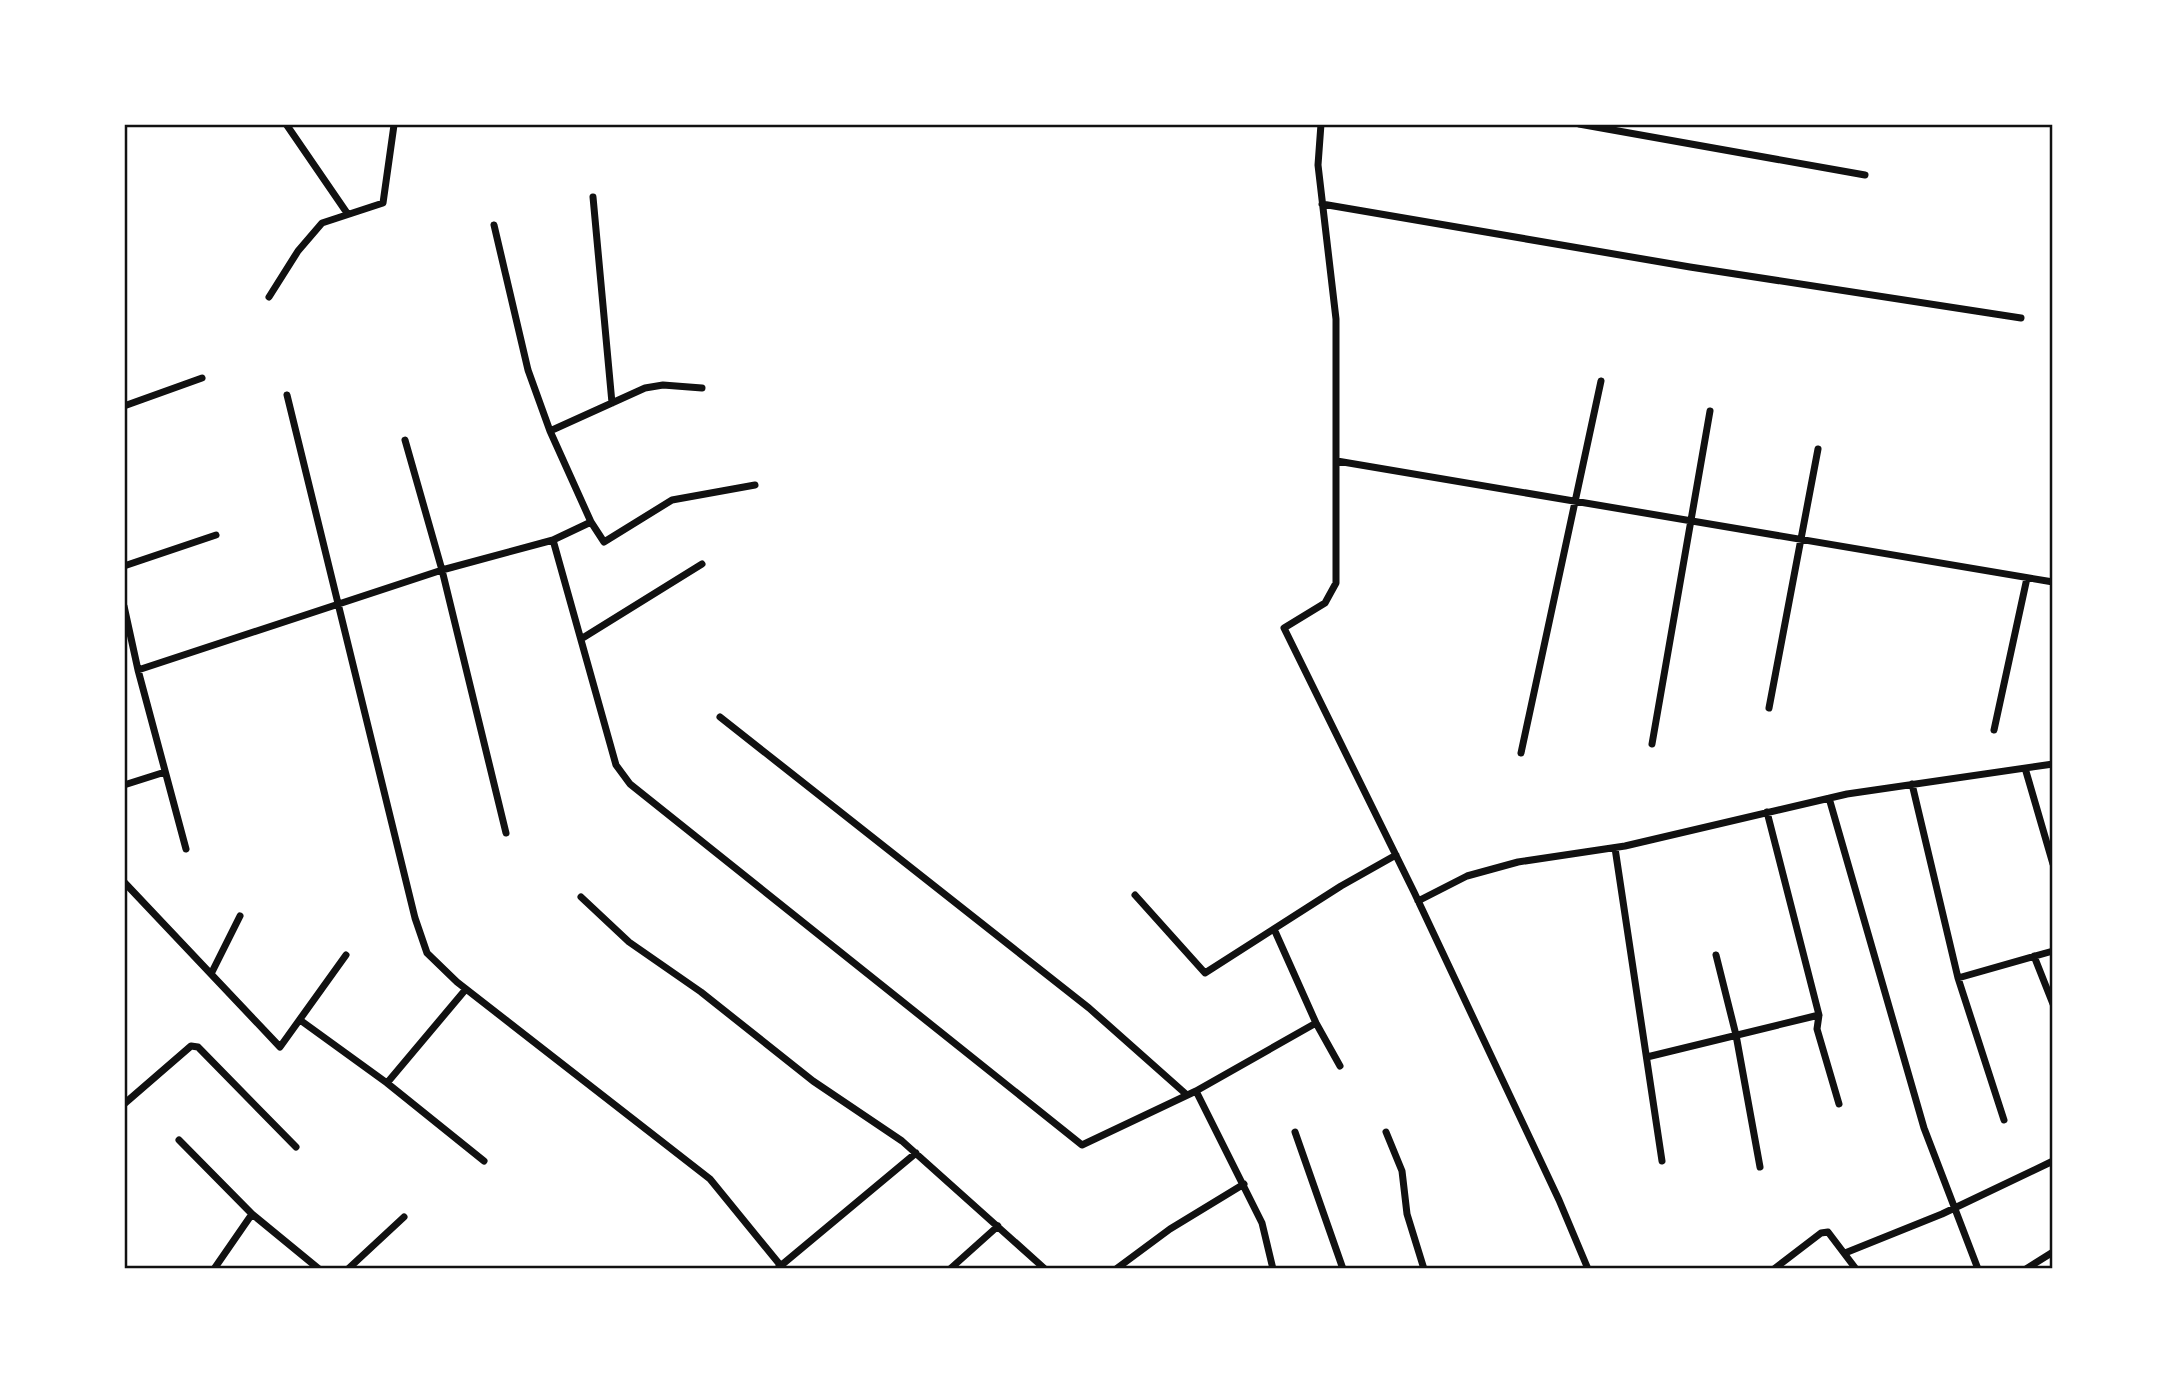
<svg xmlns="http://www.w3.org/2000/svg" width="2177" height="1393" font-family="'Fira Sans',sans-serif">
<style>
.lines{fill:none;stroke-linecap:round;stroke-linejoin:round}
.minor{stroke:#111;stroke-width:7}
.neatline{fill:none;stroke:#111;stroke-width:2.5}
</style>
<rect width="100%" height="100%" fill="#fff"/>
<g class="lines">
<!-- minor -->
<path class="minor" d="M 286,124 L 347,213
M 1321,124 L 1318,165 L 1336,319 L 1336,583 L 1325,603 L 1284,628 L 1414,892 L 1559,1200 L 1588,1269
M 1579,124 L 1865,175
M 593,197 L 612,403
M 1322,204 L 1690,267 L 2021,318
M 494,225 L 528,370 L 550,431 L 591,522 L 553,540
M 269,297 L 298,251 L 322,223 L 383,203 L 394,125
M 287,395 L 415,918 L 427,953 L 457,982 L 710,1179 L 781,1266
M 124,406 L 202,378
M 550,431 L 645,388 L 663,385 L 702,388
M 405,440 L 442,570 L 506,833
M 1337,461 L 2053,582
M 591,522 L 604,542 L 672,500 L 755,485
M 124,566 L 216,535
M 124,606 L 138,670 L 186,849
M 581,639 L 702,564
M 138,670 L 442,570 L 553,540 L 616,765 L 630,784 L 1082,1145 L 1196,1091 L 1316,1023
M 1769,708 L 1818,449
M 720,717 L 1089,1008 L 1187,1095
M 1994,730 L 2027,578
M 1652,744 L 1710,411
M 1521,753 L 1601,381
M 2025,768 L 2053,864
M 1912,784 L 1958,978 L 2004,1120
M 124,785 L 165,772
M 1829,798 L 1924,1128 L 1978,1269
M 1767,812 L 1819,1015 L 1817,1029 L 1839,1104
M 1615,848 L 1662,1161
M 124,882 L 280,1047 L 346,955
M 1135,895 L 1205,973 L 1341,886 L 1396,855
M 581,897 L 629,942 L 701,992 L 813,1081 L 902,1141 L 1045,1269
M 1418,901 L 1467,876 L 1518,862 L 1625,846 L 1847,794 L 2053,764
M 1274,929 L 1316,1023 L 1340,1066
M 1716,955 L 1736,1035 L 1760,1167
M 2034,956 L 2053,1004
M 211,974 L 240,916
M 1958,978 L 2053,951
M 300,1020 L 387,1083 L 484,1161
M 1647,1057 L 1819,1015
M 387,1083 L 466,989
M 1196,1091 L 1262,1223 L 1273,1269
M 124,1104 L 191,1046 L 198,1047 L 296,1147
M 1295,1132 L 1343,1269
M 1386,1132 L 1402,1171 L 1407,1214 L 1424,1269
M 179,1140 L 252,1214 L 319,1269
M 1845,1253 L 1942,1214 L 2053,1161
M 778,1268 L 916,1153
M 214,1269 L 252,1214
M 348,1269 L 404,1217
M 950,1269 L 998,1226
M 1116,1269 L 1170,1229 L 1244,1184
M 1774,1269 L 1821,1233 L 1828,1232 L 1856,1269
M 2026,1269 L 2053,1252"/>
</g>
<!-- border -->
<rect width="2177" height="1393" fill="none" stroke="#ffffff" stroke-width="252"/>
<rect x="126" y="126" width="1925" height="1141" class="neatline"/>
</svg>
